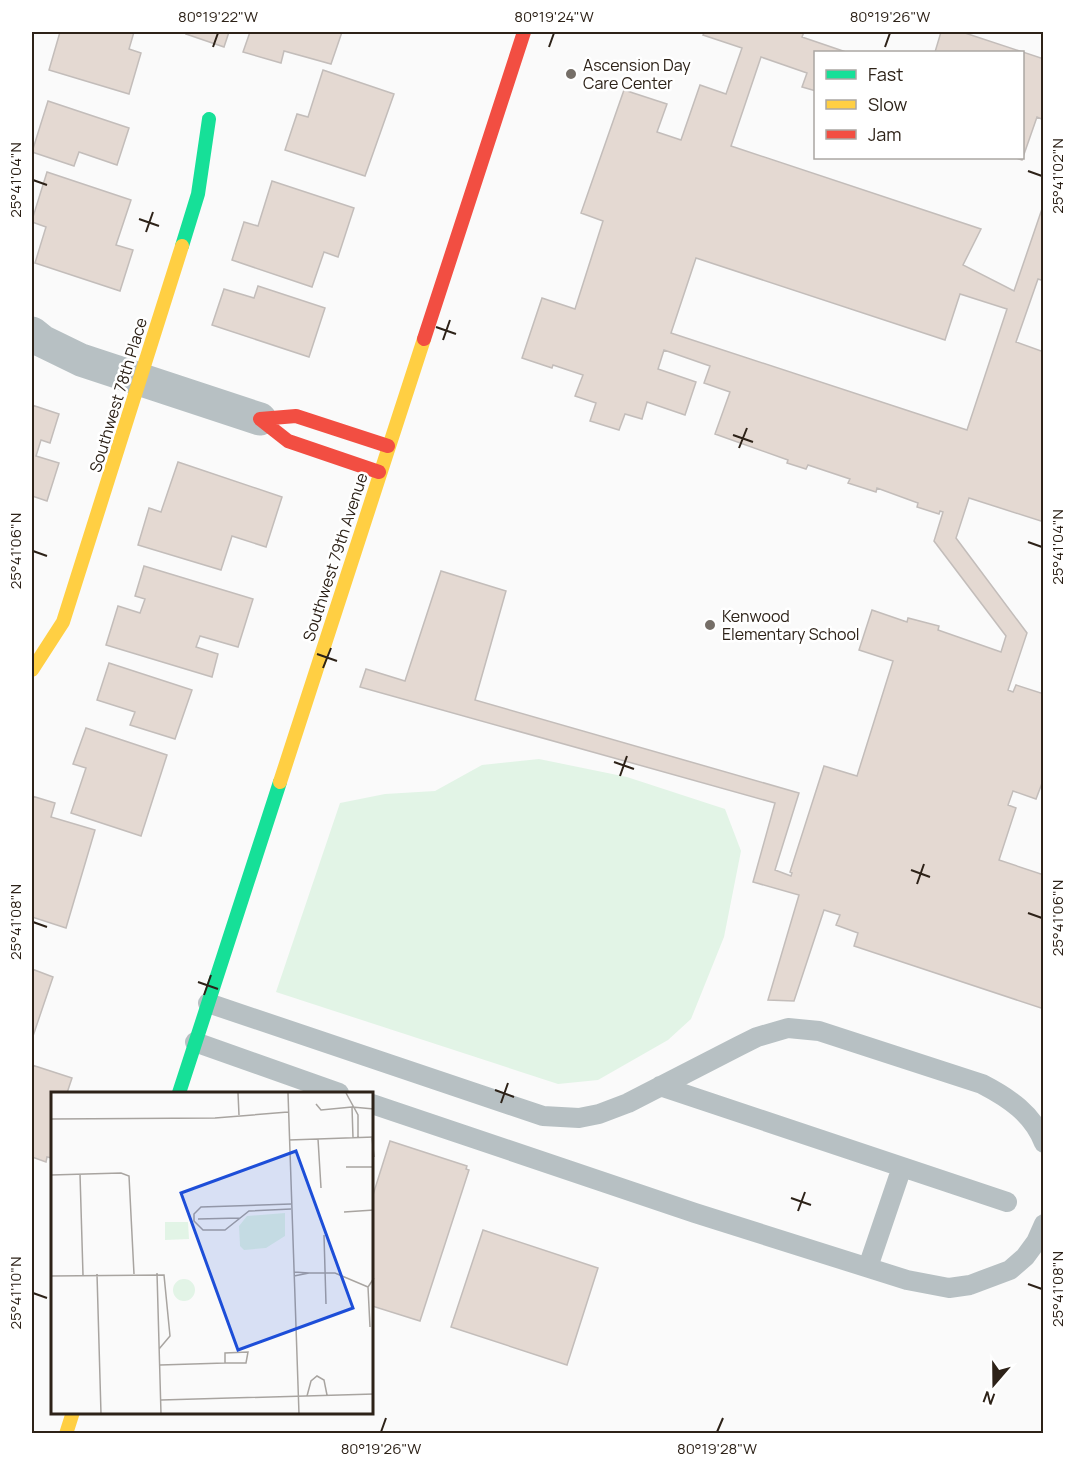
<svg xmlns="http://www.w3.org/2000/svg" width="1075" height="1465" font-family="Manrope,sans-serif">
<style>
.green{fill:#e2f4e6}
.building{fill:#e4d9d2;stroke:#c3bdba;stroke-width:1.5;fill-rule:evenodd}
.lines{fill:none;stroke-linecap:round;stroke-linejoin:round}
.lane{stroke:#b7c0c3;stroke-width:20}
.street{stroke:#b7c0c3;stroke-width:33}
.fast{stroke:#16e098;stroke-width:14}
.slow{stroke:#ffcf43;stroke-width:14}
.jam{stroke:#f24e42;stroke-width:14}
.ticks{fill:none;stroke:#2d2218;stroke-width:2}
.poi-dot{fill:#756e67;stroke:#fff;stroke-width:2}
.labels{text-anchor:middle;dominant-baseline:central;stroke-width:5;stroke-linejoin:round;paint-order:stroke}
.poi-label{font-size:16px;fill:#2d2218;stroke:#fff;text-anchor:start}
.street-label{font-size:16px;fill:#2d2218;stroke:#fff}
.inset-road{fill:none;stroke:#a8a4a0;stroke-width:1.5}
.view{fill:#1d4ed8;fill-opacity:0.15;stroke:#1d4ed8;stroke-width:3}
.inset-edge{fill:none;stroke:#2d2218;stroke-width:3}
.neatline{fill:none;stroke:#2d2218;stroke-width:2}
.ticks-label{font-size:15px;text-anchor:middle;fill:#2d2218}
</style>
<rect width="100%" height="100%" fill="#fafafa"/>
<!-- green -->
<path class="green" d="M 539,759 L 627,777 L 725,809 L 741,851 L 724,937 L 691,1019 L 668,1040 L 598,1080 L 558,1084 L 276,992 L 340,803 L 385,794 L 435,791 L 482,765 Z"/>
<!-- building -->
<path class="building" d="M 60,32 L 134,32 L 129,49 L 141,53 L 129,94 L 49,70 Z
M 187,32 L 229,32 L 224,47 L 186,34 Z
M 250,32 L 342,32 L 331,64 L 284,51 L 281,63 L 243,52 Z
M 705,32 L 804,32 L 802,37 L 846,52 L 816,52 L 816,91 L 802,87 L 807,73 L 761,57 L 731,146 L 981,229 L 963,265 L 1014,291 L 1044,203 L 1044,281 L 1038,279 L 1016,342 L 1044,352 L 1044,522 L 969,498 L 956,538 L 1027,633 L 1008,690 L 1013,692 L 1016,685 L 1044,694 L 1044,778 L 1036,799 L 1013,791 L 1008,805 L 1016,808 L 999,860 L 1044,875 L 1044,1009 L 854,946 L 858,933 L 836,925 L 840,915 L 824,910 L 794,1001 L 768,1000 L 799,895 L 753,882 L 775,803 L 360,687 L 366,669 L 405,681 L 441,571 L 506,591 L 475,700 L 799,793 L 775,870 L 791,876 L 792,873 L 790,872 L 824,766 L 857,776 L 893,661 L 859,650 L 872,610 L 907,622 L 908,618 L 939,626 L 938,630 L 1001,652 L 1006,636 L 934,541 L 943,512 L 940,511 L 939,514 L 917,507 L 918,503 L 877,488 L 876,492 L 848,483 L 850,479 L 808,465 L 806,469 L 787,463 L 788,460 L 715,434 L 730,392 L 704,383 L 710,366 L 664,350 L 658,369 L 696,382 L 685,415 L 647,402 L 642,419 L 625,414 L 619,430 L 590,421 L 596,403 L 575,396 L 583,375 L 553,365 L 552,368 L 522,358 L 542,298 L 575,309 L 603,221 L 581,213 L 624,90 L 667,104 L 657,132 L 681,140 L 700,85 L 726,94 L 742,48 L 703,35 ZM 696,258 L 945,340 L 960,294 L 1007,309 L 967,430 L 671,333 Z
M 941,32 L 962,32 L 1044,59 L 1044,120 L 1037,117 L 1022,160 L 1016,158 L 1022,158 L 1022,52 L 935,52 Z
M 323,70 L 394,94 L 365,176 L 285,150 L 297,114 L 308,117 Z
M 48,101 L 129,128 L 117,165 L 79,152 L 74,166 L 32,152 Z
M 47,172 L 131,200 L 116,245 L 133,250 L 120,291 L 35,263 L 46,227 L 32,222 L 32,220 Z
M 272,181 L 354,208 L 338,257 L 324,252 L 312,287 L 232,260 L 244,222 L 258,226 Z
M 258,286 L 325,308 L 309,357 L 212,325 L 224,289 L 254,298 Z
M 32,405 L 59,414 L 50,443 L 41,440 L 36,456 L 59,463 L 47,501 L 32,496 Z
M 178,462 L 282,497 L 266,547 L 232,536 L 221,570 L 138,545 L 149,508 L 161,512 Z
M 144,566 L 253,599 L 238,647 L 200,636 L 196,647 L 218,654 L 212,677 L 106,645 L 118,606 L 140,613 L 145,599 L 135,596 Z
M 109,663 L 192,690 L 175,739 L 130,725 L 135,712 L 97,700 Z
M 86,728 L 167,755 L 141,836 L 71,813 L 86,768 L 73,764 Z
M 32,796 L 55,803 L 51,817 L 95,830 L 66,928 L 32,917 Z
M 32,969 L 53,977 L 32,1039 Z
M 32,1065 L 72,1078 L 67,1093 L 52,1093 L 52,1158 L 47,1157 L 46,1162 L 32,1157 Z
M 390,1141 L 467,1166 L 466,1169 L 469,1170 L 420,1321 L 372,1306 L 372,1198 Z
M 483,1230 L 598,1268 L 567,1365 L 451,1327 Z"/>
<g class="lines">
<!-- lane -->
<path class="lane" d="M 208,1003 L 543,1116 L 579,1118 L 599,1114 L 628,1103 L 739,1046 L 757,1037 L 788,1028 L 819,1031 L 982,1084 C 1009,1098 1033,1114 1044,1143
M 195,1042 L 339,1093
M 660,1086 L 1007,1202
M 372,1104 L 695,1213 L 907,1280 L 949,1288 L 970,1285 L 1010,1270 L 1025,1257 L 1036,1242 L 1044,1224
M 868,1267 L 902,1167"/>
<!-- street -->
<path class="street" d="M 32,333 L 42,341 L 81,360 L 260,419"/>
<!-- fast -->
<path class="fast" d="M 182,246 L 198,194 L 209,119
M 179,1093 L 280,782"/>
<!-- slow -->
<path class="slow" d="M 32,670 L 63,622 L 182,246
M 280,782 L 424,339
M 66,1434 L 73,1412"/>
<!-- jam -->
<path class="jam" d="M 424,339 L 524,32
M 379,472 L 288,441 L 260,419 L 296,416 L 388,446"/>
</g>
<!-- ticks -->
<path class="ticks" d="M 213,47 L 218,33M 549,47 L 554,33M 885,47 L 890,33M 1028,171 L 1042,176M 33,180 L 47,185M 139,219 L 159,226M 146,232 L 153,212M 436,327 L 456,334M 443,340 L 450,320M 733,435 L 753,442M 739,448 L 747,428M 1028,542 L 1042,547M 33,551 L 47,556M 317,654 L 337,661M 323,668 L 331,648M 614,762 L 634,769M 620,776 L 627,756M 911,870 L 930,877M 917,884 L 924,864M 1028,913 L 1042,918M 33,922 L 47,927M 198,982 L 218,989M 204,995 L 211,975M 495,1090 L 514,1097M 501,1103 L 508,1083M 791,1198 L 811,1205M 798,1211 L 805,1192M 1028,1284 L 1042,1289M 33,1293 L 47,1298M 381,1432 L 386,1418M 717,1432 L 723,1418"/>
<!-- markers -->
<g class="poi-dot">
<circle cx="571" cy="74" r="6"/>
<circle cx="710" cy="625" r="6"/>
</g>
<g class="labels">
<!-- poi labels -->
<g class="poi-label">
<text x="583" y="65">Ascension Day<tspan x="583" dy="18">Care Center</tspan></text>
<text x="722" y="616">Kenwood<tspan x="722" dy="18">Elementary School</tspan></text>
</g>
<!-- street labels -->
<g class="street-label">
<text transform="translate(118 395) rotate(-73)">Southwest 78th Place</text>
<text transform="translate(335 557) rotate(-72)">Southwest 79th Avenue</text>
</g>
</g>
<!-- overview -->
<g transform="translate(51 1092)">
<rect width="322" height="322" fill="#fafafa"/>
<path d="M 234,121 L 234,144 L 215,156 L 193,158 L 189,154 L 188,134 L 196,124 ZM 114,130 L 137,130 L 138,147 L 114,148 ZM122 198a11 11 0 1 1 22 0a11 11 0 1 1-22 0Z" fill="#e2f4e6"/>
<path class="inset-road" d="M 187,1 L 188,23M 237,1 L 248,322M 295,1 L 307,23 L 307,46M 265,12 L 270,18 L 301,15 L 323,17M 301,15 L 302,46M 0,27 L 164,26 L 237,20M 321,45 L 323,65M 267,47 L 270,96M 238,48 L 323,45M 295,75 L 323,75M 29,82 L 32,183M 0,83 L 70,81 L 78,84 L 83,182M 240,112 L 150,115 L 143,122 L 143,129 L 152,138 L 174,138 L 198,119 L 240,117M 293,120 L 323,118M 147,127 L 189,126M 273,143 L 275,212M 243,180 L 258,181 L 243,184M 106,181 L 110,322M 258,181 L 284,181 L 317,195M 46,182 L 50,322M 0,184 L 113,183 L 119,244 L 108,257M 319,235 L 317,195 L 323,186M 109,273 L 174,271 L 195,271 L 197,260 L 174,261 L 174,271M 256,304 L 260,289 L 266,284 L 273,288 L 276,303M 110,308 L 323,302"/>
<path class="view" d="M 245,59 L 302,216 L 187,258 L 130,101 Z"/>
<rect width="322" height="322" class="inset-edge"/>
</g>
<!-- border -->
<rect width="1075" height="1465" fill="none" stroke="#ffffff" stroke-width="66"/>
<!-- legend -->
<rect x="814" y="51" width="210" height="108" fill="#ffffff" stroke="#aba7a3" stroke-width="1.5"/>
<rect x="826" y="70" width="30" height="9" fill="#16e098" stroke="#aba7a3" stroke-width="1.5"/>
<text x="868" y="81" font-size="18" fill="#2d2218">Fast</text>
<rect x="826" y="100" width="30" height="9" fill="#ffcf43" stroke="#aba7a3" stroke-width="1.5"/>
<text x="868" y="111" font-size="18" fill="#2d2218">Slow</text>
<rect x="826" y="130" width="30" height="9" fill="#f24e42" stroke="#aba7a3" stroke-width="1.5"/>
<text x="868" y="141" font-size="18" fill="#2d2218">Jam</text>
<!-- north arrow -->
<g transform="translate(994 1384) rotate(200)" stroke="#ffffff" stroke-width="4.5" paint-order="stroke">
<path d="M0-4.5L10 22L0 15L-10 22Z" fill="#2d2218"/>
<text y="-9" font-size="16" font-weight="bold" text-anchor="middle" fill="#2d2218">N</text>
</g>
<rect x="33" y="33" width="1009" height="1399" class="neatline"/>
<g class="ticks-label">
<text x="218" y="22">80°19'22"W</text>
<text x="554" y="22">80°19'24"W</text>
<text x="890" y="22">80°19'26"W</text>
<text transform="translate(1058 176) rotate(-90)" y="5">25°41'02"N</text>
<text transform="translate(16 180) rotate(-90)" y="5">25°41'04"N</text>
<text transform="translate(1058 547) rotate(-90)" y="5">25°41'04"N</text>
<text transform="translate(16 551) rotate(-90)" y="5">25°41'06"N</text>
<text transform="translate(1058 918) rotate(-90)" y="5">25°41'06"N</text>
<text transform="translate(16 922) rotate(-90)" y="5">25°41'08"N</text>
<text transform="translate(1058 1289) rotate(-90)" y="5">25°41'08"N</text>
<text transform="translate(16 1293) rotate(-90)" y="5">25°41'10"N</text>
<text x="381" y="1454">80°19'26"W</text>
<text x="717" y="1454">80°19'28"W</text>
</g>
</svg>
